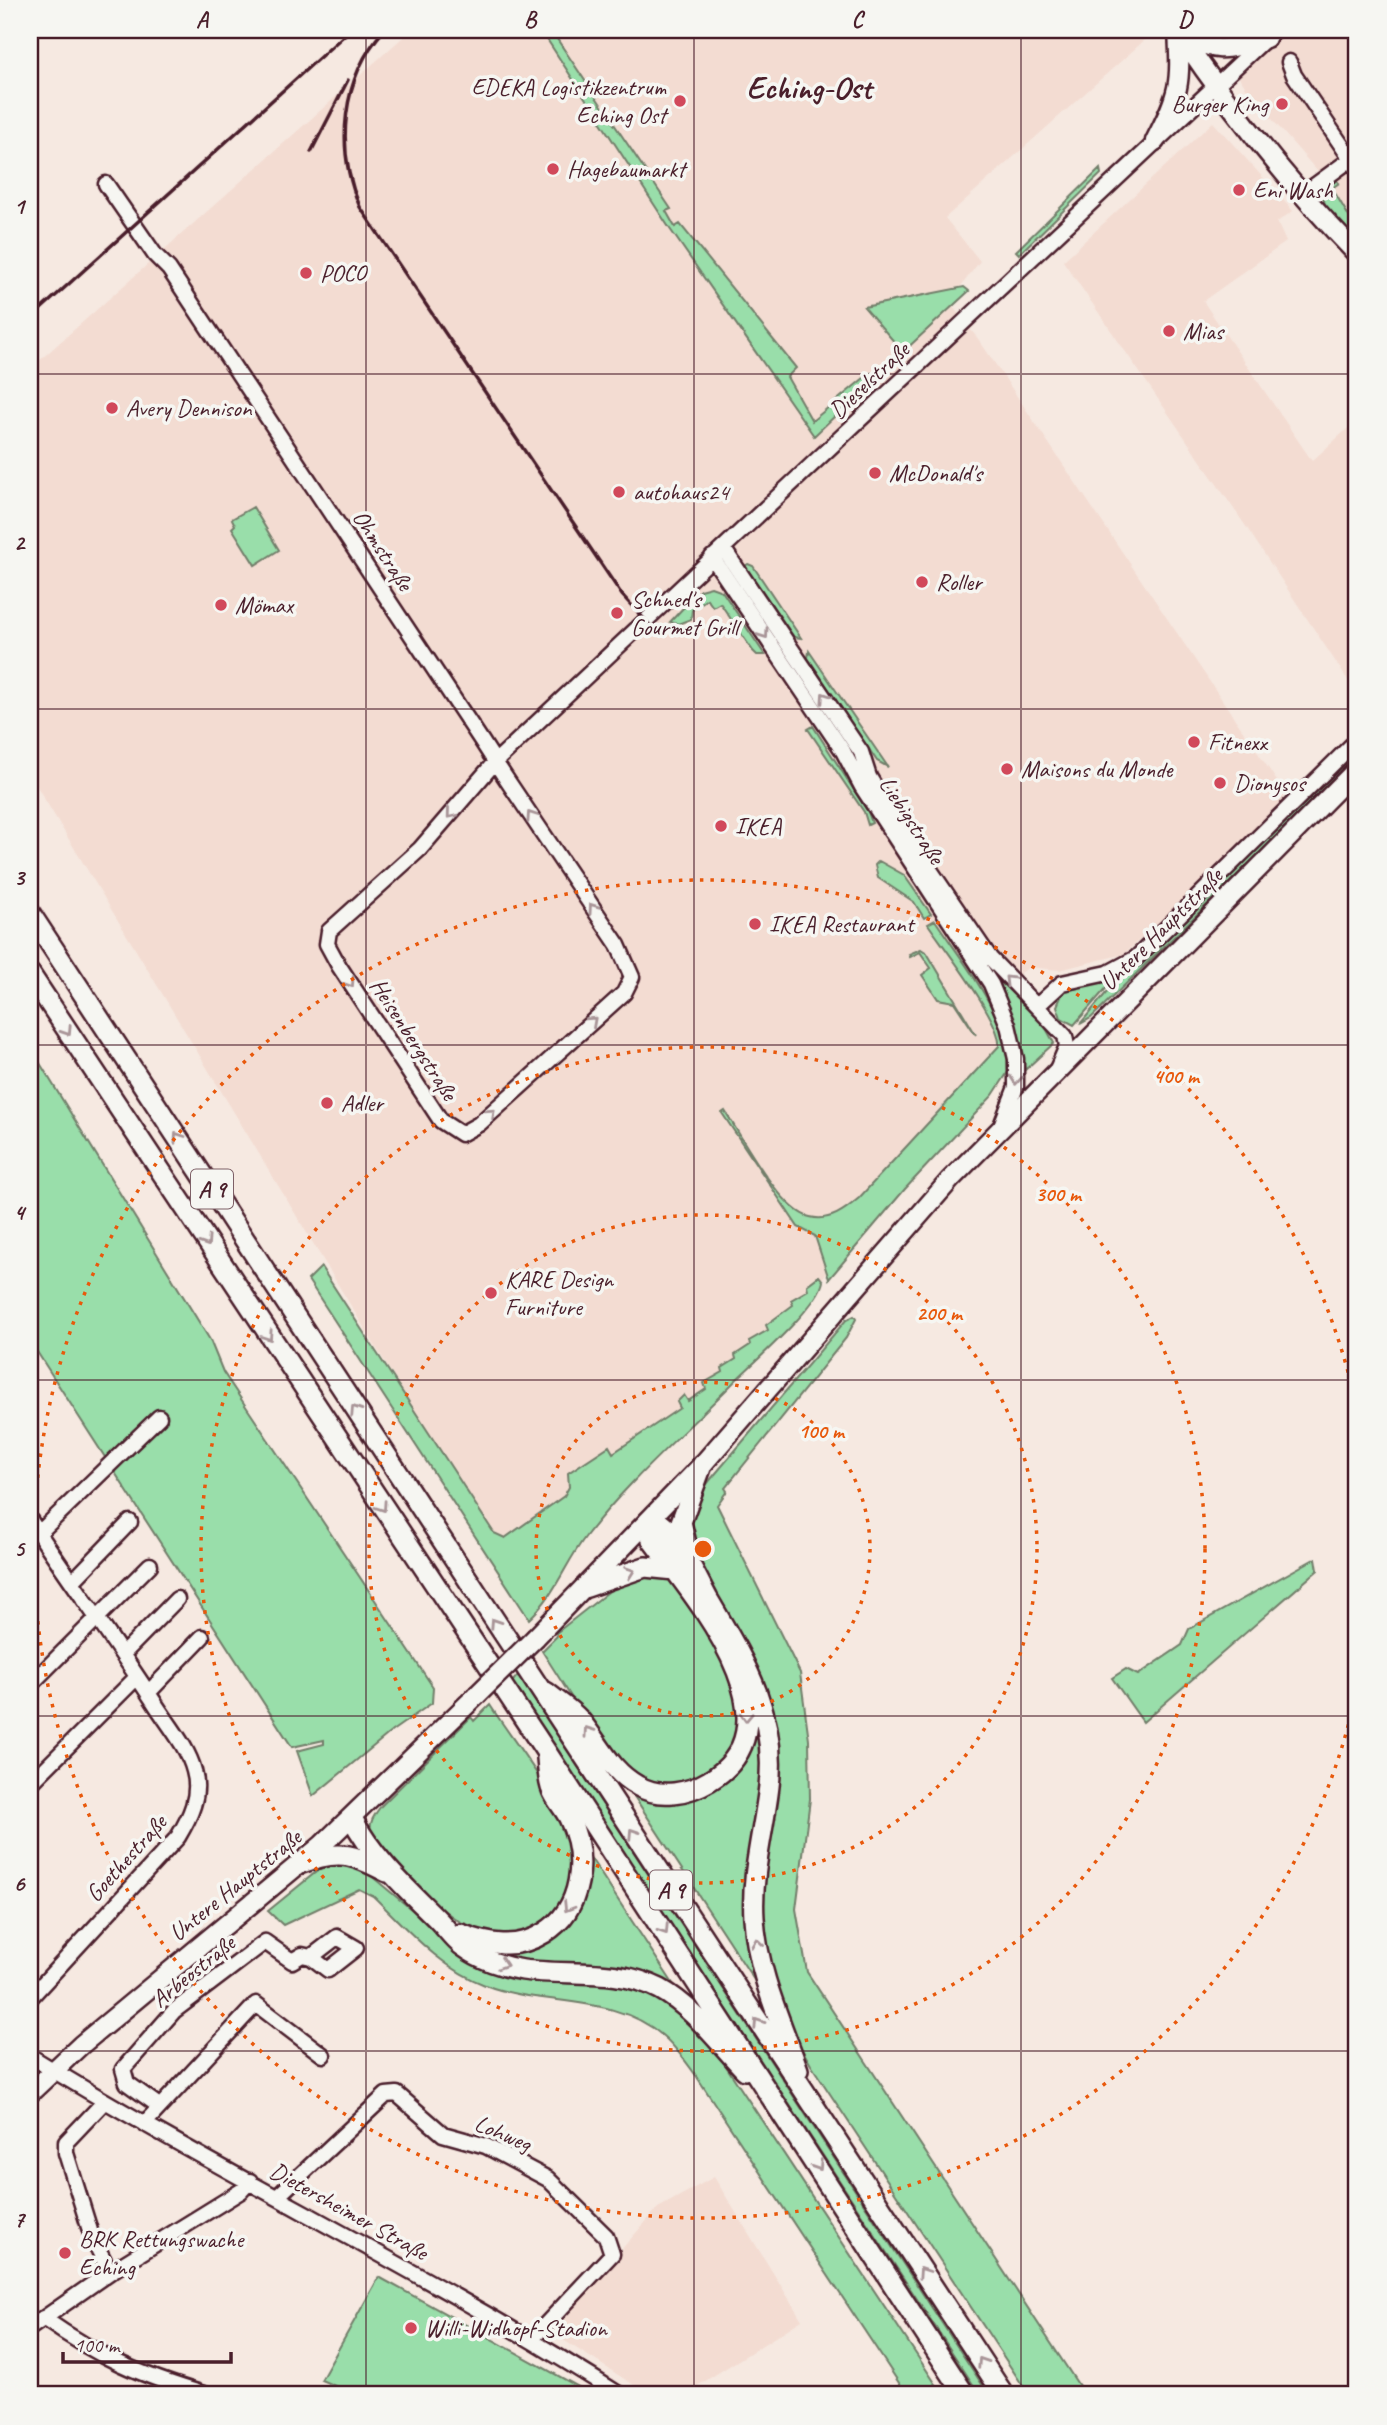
<svg xmlns="http://www.w3.org/2000/svg" width="1387" height="2425" font-family="Caveat,sans-serif">
<style>
.built{fill:#f3dcd2}
.green{fill:#99deaa;stroke:#727e6a;stroke-width:2}
.lines{fill:none;stroke-linecap:round;stroke-linejoin:round}
.minor-casing{stroke:#4a1f2b;stroke-width:19}
.major-casing{stroke:#4a1f2b;stroke-width:23}
.highway-casing{stroke:#4a1f2b;stroke-width:24}
.minor{stroke:#f6f6f2;stroke-width:14}
.major{stroke:#f6f6f2;stroke-width:18}
.highway{stroke:#f6f6f2;stroke-width:19}
.rail{stroke:#4a1f2b;stroke-width:3.5}
.major-bridge-casing{stroke:#4a1f2b;stroke-width:23;stroke-linecap:butt}
.major-bridge{stroke:#f6f6f2;stroke-width:18}
.oneway{stroke:#a99598}
.grid{fill:none;stroke:#4a1f2b;stroke-width:2;stroke-opacity:0.55}
.ring{fill:none;stroke:#e8590c;stroke-width:3.5;stroke-dasharray:3.5 7}
.poi-dot{fill:#d1495b;stroke:#f6f6f2;stroke-width:2.5}
.labels{text-anchor:middle;dominant-baseline:central;stroke-width:7;stroke-linejoin:round;paint-order:stroke}
.shield{fill:#f6f6f2;stroke:#7e6067;stroke-width:2}
.shield-label{font-size:23px;font-weight:bold;fill:#4a1f2b}
.poi-label{font-size:24px;fill:#4a1f2b;stroke:#f6f6f2;text-anchor:start}
.street-label{font-size:24px;fill:#4a1f2b;stroke:#f6f6f2}
.district-label{font-size:32px;font-weight:bold;fill:#4a1f2b;stroke:#f6f6f2}
.centre{fill:#e8590c;stroke:#f6f6f2;stroke-width:3.5}
.ring-label{font-size:21px;text-anchor:middle;font-weight:bold;fill:#e8590c;stroke:#f6f6f2;stroke-width:7;stroke-linejoin:round;paint-order:stroke}
.neatline{fill:none;stroke:#4a1f2b;stroke-width:2.5}
.grid-label{font-size:23px;text-anchor:middle;font-weight:bold;fill:#4a1f2b}
</style>
<rect width="100%" height="100%" fill="#f6e9e1"/>
<filter id="ink" filterUnits="userSpaceOnUse"><feTurbulence type="fractalNoise" baseFrequency=".0143" numOctaves="2"/><feDisplacementMap in="SourceGraphic" scale="14" xChannelSelector="R" yChannelSelector="G"/><feConvolveMatrix kernelMatrix="1 2 1 2 8 2 1 2 1" color-interpolation-filters="sRGB"/></filter>
<g filter="url(#ink)">
<!-- built -->
<path class="built" d="M 411,30 L 1156,30 L 945,218 L 980,261 L 949,302 L 979,340 L 1285,793 L 1282,801 L 1185,899 L 1124,954 L 1059,970 L 1029,967 L 982,1003 L 1000,1041 L 999,1065 L 854,1234 L 812,1293 L 723,1382 L 505,1538 L 494,1533 L 435,1445 L 30,775 L 30,369 Z
M 1207,30 L 1357,30 L 1357,230 L 1332,188 L 1251,95 Z
M 1213,122 L 1293,211 L 1277,222 L 1286,242 L 1203,301 L 1312,461 L 1357,420 L 1357,694 L 1245,525 L 1063,261 Z
M 714,2177 L 802,2320 L 683,2395 L 656,2395 L 634,2385 L 549,2331 L 658,2208 Z"/>
<!-- green -->
<path class="green" d="M 541,30 L 551,30 L 671,209 L 666,211 L 675,227 L 680,224 L 796,368 L 787,377 L 812,421 L 870,373 L 880,373 L 814,436 L 670,229 Z
M 1100,169 L 1101,174 L 1019,254 L 1016,251 Z
M 1336,180 L 1339,183 L 1332,188 L 1357,230 L 1357,241 C 1345,228 1316,208 1325,188 Z
M 964,287 L 969,291 L 903,352 L 864,307 Z
M 253,507 L 279,550 L 255,565 L 232,528 L 235,525 L 232,519 Z
M 748,564 L 753,566 L 801,638 L 794,637 L 745,566 Z
M 711,587 L 722,591 L 765,655 L 757,655 L 753,651 L 720,603 L 713,607 L 707,599 L 692,610 L 691,619 L 678,624 L 670,622 L 700,590 Z
M 809,651 L 888,767 L 877,761 L 808,658 Z
M 813,726 L 868,812 L 872,823 L 868,825 L 864,812 L 808,729 Z
M 1357,748 L 1357,758 L 1091,1018 L 1080,1024 L 1123,973 L 1153,952 Z
M 879,861 L 904,875 L 931,914 L 924,918 L 914,902 L 878,878 L 875,865 Z
M 935,920 C 965,966 1008,1013 1008,1072 L 993,1095 L 905,1189 L 829,1279 L 815,1236 L 798,1227 L 722,1113 L 725,1111 C 742,1137 780,1210 810,1217 C 830,1222 845,1210 859,1198 L 999,1046 C 1002,1021 944,948 928,924 Z
M 921,949 L 927,953 L 976,1035 L 954,1002 L 938,999 L 922,975 L 931,968 L 920,952 L 910,957 L 909,954 Z
M 995,977 L 1042,1021 L 1054,1043 L 1025,1070 L 1017,1031 Z
M 1116,977 L 1074,1025 L 1061,1018 L 1057,1006 L 1063,992 Z
M 30,1047 L 210,1340 L 223,1372 L 433,1687 L 432,1703 L 392,1731 L 313,1796 L 297,1751 L 324,1744 L 324,1740 L 292,1747 L 30,1341 Z
M 321,1267 L 494,1533 L 505,1538 L 564,1496 L 569,1487 L 568,1473 L 609,1446 L 613,1453 L 680,1408 L 677,1402 L 684,1395 L 688,1401 L 706,1389 L 704,1383 L 723,1372 L 722,1368 L 736,1359 L 735,1355 L 750,1345 L 749,1341 L 768,1330 L 766,1325 L 793,1305 L 791,1300 L 808,1290 L 807,1285 L 819,1276 L 823,1281 C 820,1305 753,1363 733,1383 C 685,1432 627,1482 586,1536 C 564,1565 557,1593 529,1619 L 308,1280 Z
M 854,1316 L 856,1319 L 846,1338 L 725,1488 L 727,1491 L 717,1505 L 800,1673 L 809,1740 L 810,1799 L 796,1909 L 807,1972 L 1085,2395 L 1029,2395 L 811,2065 L 792,2032 L 769,1979 L 759,1900 L 778,1748 L 697,1563 L 687,1527 L 694,1500 L 711,1479 L 846,1320 Z
M 1316,1558 L 1318,1570 L 1143,1722 L 1112,1678 L 1126,1669 L 1138,1675 L 1182,1645 L 1189,1629 Z
M 631,1574 L 666,1575 L 678,1585 L 729,1667 L 742,1707 L 729,1756 L 701,1780 L 655,1786 L 612,1761 L 542,1651 L 557,1636 L 556,1633 Z
M 518,1675 L 989,2395 L 980,2395 L 512,1682 Z
M 490,1705 C 515,1744 555,1792 569,1836 C 576,1859 570,1877 564,1898 C 561,1909 552,1915 544,1922 C 497,1966 437,1907 405,1875 C 393,1863 376,1850 371,1834 C 368,1823 375,1814 381,1806 L 471,1717 L 474,1721 Z
M 752,1711 L 763,1733 L 758,1986 L 628,1787 L 720,1780 Z
M 586,1851 L 683,1999 L 511,1962 L 493,1952 L 540,1943 Z
M 333,1864 L 347,1864 L 369,1874 L 460,1950 L 640,1986 L 680,2010 L 718,2054 L 943,2395 L 907,2395 L 697,2077 C 687,2063 676,2047 663,2036 C 615,1993 541,2007 485,1985 C 440,1968 407,1929 373,1896 L 359,1889 L 283,1925 L 268,1911 L 321,1868 Z
M 379,2277 L 593,2395 L 345,2395 L 347,2391 L 321,2380 Z"/>
<g class="lines">
<!-- minor casing -->
<g class="minor-casing">
<path id="minor" d="M 1289,62 L 1294,75 L 1357,168
M 106,184 L 155,255 L 169,269 L 481,740 C 490,754 499,768 509,783 L 618,945 L 632,977 L 624,993 L 479,1124 L 461,1134 L 441,1121 L 339,966 L 327,944 L 329,931 L 420,849 L 495,762 L 1275,30
M 1302,195 L 1351,159
M 723,548 L 861,752 L 869,777 L 886,805 L 990,958 L 1065,1036 L 1067,1046 L 1058,1067
M 712,557 L 843,751 L 862,787 L 991,984 L 1008,1025 L 1016,1059 L 1016,1087 L 1002,1123
M 1037,1006 L 1062,983 L 1108,973 L 1136,958 L 1357,740
M 30,1520 C 70,1581 114,1640 154,1702 C 167,1723 188,1747 194,1771 C 201,1795 190,1817 178,1837 L 30,1998
M 39,1533 L 159,1417
M 73,1581 L 130,1522
M 123,1654 L 177,1599
M 30,1685 L 150,1565
M 148,1693 L 202,1637
M 30,1784 L 137,1677
M 30,2056 C 223,2175 429,2273 620,2395
M 104,2102 L 66,2142 L 66,2153 L 92,2237 L 110,2272
M 159,2106 L 127,2083 L 123,2069 L 174,2011 L 265,1942 L 292,1961 L 302,1955 L 311,1957 L 328,1970 L 356,1948 L 337,1937 L 311,1957
M 144,2124 L 256,2004 L 323,2055
M 278,2196 L 386,2095 L 397,2094 L 443,2134 L 486,2146 L 548,2179 L 606,2236 L 612,2254 L 532,2339
M 43,2318 C 100,2358 140,2375 207,2395
M 30,2328 L 110,2272 L 241,2191 L 250,2181"/>
</g>
<!-- major casing -->
<g class="major-casing">
<path id="major" d="M 1177,30 C 1231,110 1290,185 1357,254
M 1184,30 C 1214,58 1230,48 1266,38
M 1155,141 C 1180,92 1181,85 1178,31
M 536,1637 L 702,1465 L 950,1180 L 1357,769
M 30,2093 L 81,2045 L 322,1845 L 477,1695"/>
</g>
<!-- highway casing -->
<g class="highway-casing">
<path id="highway" d="M 30,913 L 1004,2395
M 30,974 L 545,1750 L 965,2395
M 688,1552 L 681,1522 L 702,1465
M 587,1587 L 645,1567 L 675,1570
M 546,1692 C 557,1701 570,1709 579,1719 C 599,1743 610,1771 638,1786 C 660,1799 689,1793 709,1781 C 805,1724 694,1596 652,1540 L 649,1521 L 660,1523 C 678,1536 697,1579 708,1599 C 743,1659 778,1714 769,1786 C 764,1830 751,1873 754,1918 C 757,1971 780,2020 798,2070
M 352,1818 C 372,1857 407,1889 438,1920 C 446,1928 454,1940 464,1947 C 480,1959 503,1967 523,1970 C 568,1976 618,1967 660,1989 C 693,2007 719,2043 745,2070
M 299,1864 C 338,1849 351,1853 387,1872
M 461,1934 C 489,1945 517,1950 544,1933 C 583,1909 588,1857 569,1818 C 564,1808 556,1800 552,1790 C 548,1781 548,1768 547,1758"/>
</g>
<!-- minor -->
<use href="#minor" class="minor"/>
<!-- major -->
<use href="#major" class="major"/>
<!-- highway -->
<use href="#highway" class="highway"/>
<!-- rail -->
<path class="rail" d="M 384,30 C 341,78 335,149 360,207 L 622,595 L 655,631
M 311,152 L 348,80
M 30,319 L 350,30"/>
<!-- major-bridge casing -->
<g class="major-bridge-casing">
<path id="major-bridge" d="M 477,1695 L 536,1637"/>
</g>
<!-- major-bridge -->
<use href="#major-bridge" class="major-bridge"/>
</g>
<!-- one-way arrows -->
<defs><path id="oneway-chevron" d="M-2-3.5L2.5 0L-2 3.5" fill="none" stroke-width="1.6" stroke-linecap="round" stroke-linejoin="round" transform="scale(1.75)"/></defs>
<g class="oneway">
<use href="#oneway-chevron" transform="translate(764 634) rotate(55)"/>
<use href="#oneway-chevron" transform="translate(825 697) rotate(-124)"/>
<use href="#oneway-chevron" transform="translate(451 814) rotate(130)"/>
<use href="#oneway-chevron" transform="translate(531 816) rotate(-124)"/>
<use href="#oneway-chevron" transform="translate(593 908) rotate(-125)"/>
<use href="#oneway-chevron" transform="translate(1009 980) rotate(-135)"/>
<use href="#oneway-chevron" transform="translate(350 983) rotate(57)"/>
<use href="#oneway-chevron" transform="translate(592 1021) rotate(-42)"/>
<use href="#oneway-chevron" transform="translate(67 1031) rotate(57)"/>
<use href="#oneway-chevron" transform="translate(1016 1080) rotate(95)"/>
<use href="#oneway-chevron" transform="translate(491 1113) rotate(-42)"/>
<use href="#oneway-chevron" transform="translate(178 1137) rotate(-124)"/>
<use href="#oneway-chevron" transform="translate(206 1242) rotate(57)"/>
<use href="#oneway-chevron" transform="translate(268 1336) rotate(56)"/>
<use href="#oneway-chevron" transform="translate(355 1410) rotate(-123)"/>
<use href="#oneway-chevron" transform="translate(382 1507) rotate(56)"/>
<use href="#oneway-chevron" transform="translate(630 1572) rotate(-20)"/>
<use href="#oneway-chevron" transform="translate(495 1623) rotate(-123)"/>
<use href="#oneway-chevron" transform="translate(746 1717) rotate(92)"/>
<use href="#oneway-chevron" transform="translate(588 1731) rotate(-125)"/>
<use href="#oneway-chevron" transform="translate(633 1833) rotate(-123)"/>
<use href="#oneway-chevron" transform="translate(568 1907) rotate(122)"/>
<use href="#oneway-chevron" transform="translate(664 1930) rotate(57)"/>
<use href="#oneway-chevron" transform="translate(757 1943) rotate(-98)"/>
<use href="#oneway-chevron" transform="translate(503 1964) rotate(18)"/>
<use href="#oneway-chevron" transform="translate(758 2023) rotate(-123)"/>
<use href="#oneway-chevron" transform="translate(818 2166) rotate(57)"/>
<use href="#oneway-chevron" transform="translate(923 2272) rotate(-124)"/>
<use href="#oneway-chevron" transform="translate(982 2362) rotate(-123)"/>
</g>
</g>
<!-- grid -->
<path class="grid" d="M 366,30 L 366,2395M 694,30 L 694,2395M 1021,30 L 1021,2395M 30,374 L 1357,374M 30,709 L 1357,709M 30,1045 L 1357,1045M 30,1380 L 1357,1380M 30,1716 L 1357,1716M 30,2051 L 1357,2051"/>
<!-- distance rings -->
<g class="ring">
<circle cx="703" cy="1549" r="167"/>
<circle cx="703" cy="1549" r="334"/>
<circle cx="703" cy="1549" r="502"/>
<path d="M1356 1694A669 669 0 1 1 1356 1404"/>
</g>
<!-- markers -->
<g class="poi-dot">
<circle cx="680" cy="101" r="7"/>
<circle cx="1282" cy="104" r="7"/>
<circle cx="553" cy="169" r="7"/>
<circle cx="1239" cy="190" r="7"/>
<circle cx="306" cy="273" r="7"/>
<circle cx="1169" cy="331" r="7"/>
<circle cx="112" cy="408" r="7"/>
<circle cx="875" cy="473" r="7"/>
<circle cx="619" cy="492" r="7"/>
<circle cx="922" cy="582" r="7"/>
<circle cx="221" cy="605" r="7"/>
<circle cx="617" cy="613" r="7"/>
<circle cx="1194" cy="742" r="7"/>
<circle cx="1007" cy="769" r="7"/>
<circle cx="1220" cy="783" r="7"/>
<circle cx="721" cy="826" r="7"/>
<circle cx="755" cy="924" r="7"/>
<circle cx="327" cy="1103" r="7"/>
<circle cx="491" cy="1293" r="7"/>
<circle cx="65" cy="2253" r="7"/>
<circle cx="411" cy="2328" r="7"/>
</g>
<g class="labels">
<!-- shield labels -->
<g class="shield">
<rect x="191" y="1169.5" width="42" height="39" rx="5"/>
<rect x="650" y="1870.5" width="42" height="39" rx="5"/>
</g>
<g class="shield-label">
<text x="212" y="1189">A 9</text>
<text x="671" y="1890">A 9</text>
</g>
<!-- poi labels -->
<g class="poi-label">
<text x="666" y="87" text-anchor="end">EDEKA Logistikzentrum<tspan x="666" dy="28">Eching Ost</tspan></text>
<text x="1268" y="104" text-anchor="end">Burger King</text>
<text x="567" y="169">Hagebaumarkt</text>
<text x="1253" y="190">Eni Wash</text>
<text x="320" y="273">POCO</text>
<text x="1183" y="331">Mias</text>
<text x="126" y="408">Avery Dennison</text>
<text x="889" y="473">McDonald's</text>
<text x="633" y="492">autohaus24</text>
<text x="936" y="582">Roller</text>
<text x="631" y="599">Schned's<tspan x="631" dy="28">Gourmet Grill</tspan></text>
<text x="235" y="605">Mömax</text>
<text x="1208" y="742">Fitnexx</text>
<text x="1021" y="769">Maisons du Monde</text>
<text x="1234" y="783">Dionysos</text>
<text x="735" y="826">IKEA</text>
<text x="769" y="924">IKEA Restaurant</text>
<text x="341" y="1103">Adler</text>
<text x="505" y="1279">KARE Design<tspan x="505" dy="28">Furniture</tspan></text>
<text x="79" y="2239">BRK Rettungswache<tspan x="79" dy="28">Eching</tspan></text>
<text x="425" y="2328">Willi-Widhopf-Stadion</text>
</g>
<!-- street labels -->
<g class="street-label">
<text transform="translate(869 380) rotate(-43)">Dieselstraße</text>
<text transform="translate(383 550) rotate(57)">Ohmstraße</text>
<text transform="translate(912 820) rotate(57)">Liebigstraße</text>
<text transform="translate(1161 929) rotate(-45)">Untere Hauptstraße</text>
<text transform="translate(414 1039) rotate(57)">Heisenbergstraße</text>
<text transform="translate(126 1858) rotate(-48)">Goethestraße</text>
<text transform="translate(235 1885) rotate(-39)">Untere Hauptstraße</text>
<text transform="translate(193 1971) rotate(-39)">Arbeostraße</text>
<text transform="translate(503 2133) rotate(23)">Lohweg</text>
<text transform="translate(349 2211) rotate(29)">Dietersheimer Straße</text>
</g>
<!-- district labels -->
<g class="district-label">
<text x="809" y="87">Eching-Ost</text>
</g>
</g>
<circle cx="703" cy="1549" r="10" class="centre"/>
<g class="ring-label">
<text x="1176" y="1083">400 m</text>
<text x="1058" y="1201">300 m</text>
<text x="939" y="1320">200 m</text>
<text x="821" y="1438">100 m</text>
</g>
<!-- margin -->
<rect width="1387" height="2425" fill="none" stroke="#f6f6f2" stroke-width="77"/>
<!-- scale -->
<path d="M63 2352v10h168v-10" fill="none" stroke="#4a1f2b" stroke-width="3.5"/>
<text x="74" y="2352" font-size="21" fill="#4a1f2b" stroke="#f6f6f2" stroke-width="5" paint-order="stroke">100 m</text>
<rect x="38" y="38" width="1310" height="2348" class="neatline"/>
<g class="grid-label">
<text x="202" y="27">A</text>
<text x="530" y="27">B</text>
<text x="857" y="27">C</text>
<text x="1185" y="27">D</text>
<text x="19" y="214">1</text>
<text x="19" y="550">2</text>
<text x="19" y="885">3</text>
<text x="19" y="1220">4</text>
<text x="19" y="1556">5</text>
<text x="19" y="1891">6</text>
<text x="19" y="2227">7</text>
</g>
</svg>
